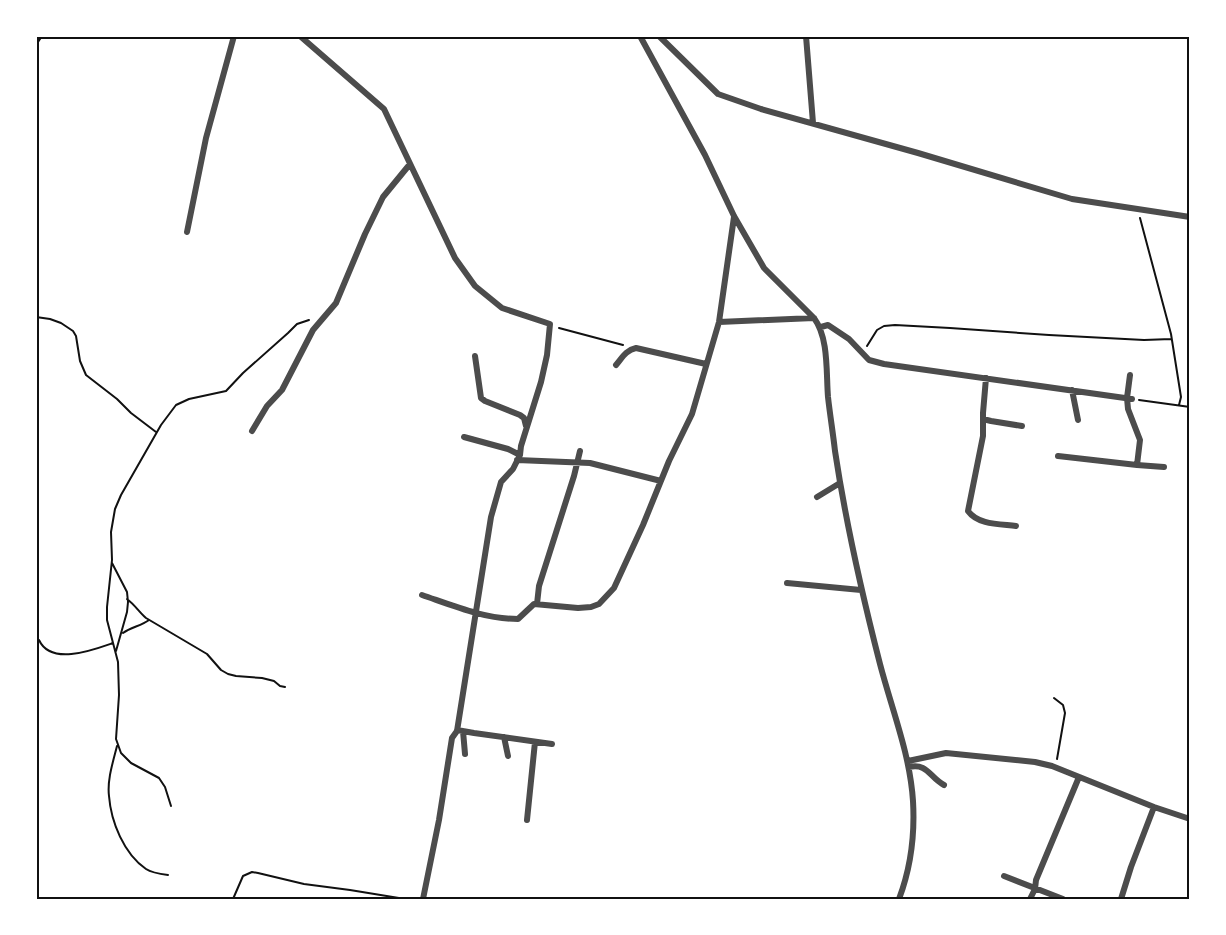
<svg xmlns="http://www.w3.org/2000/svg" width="1226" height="935" font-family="'PT Sans Narrow',sans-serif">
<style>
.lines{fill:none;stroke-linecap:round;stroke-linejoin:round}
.path{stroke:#111;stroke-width:2}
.minor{stroke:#4c4c4c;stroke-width:6}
.neatline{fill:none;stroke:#111;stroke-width:2}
</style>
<rect width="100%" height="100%" fill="#fff"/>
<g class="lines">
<!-- path -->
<path class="path" d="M 36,45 L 42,36
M 1140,218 L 1171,334 L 1181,397 L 1179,405
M 36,317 L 50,319 L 61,323 L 73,331 L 76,336 L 80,361 L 86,375 L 117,399 L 131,413 L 156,432
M 559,328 L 623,345
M 867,346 L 877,330 L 884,326 L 895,325 L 950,328 L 1049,335 L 1144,340 L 1171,339
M 1139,400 L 1190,407
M 112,563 L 127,592 L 128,602 L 127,612 L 116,651
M 127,599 C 135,605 139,612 146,618 L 207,654 L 221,670 L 228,674 L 236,676 L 262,678 L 274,681 L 280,686 L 285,687
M 123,633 C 131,627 141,626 149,620
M 39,640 C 51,666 93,650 113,643
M 1054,698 L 1063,705 L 1065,713 L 1057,759
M 117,746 C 113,762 107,780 109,796 C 111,822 124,854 146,869 C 152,873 160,874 168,875
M 171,806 L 165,787 L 159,778 L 131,763 L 121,753 L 116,739 L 119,695 L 118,662 L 107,620 L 107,607 L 112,560 L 111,532 L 115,509 L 121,495 L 161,425 L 176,405 L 189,399 L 226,391 L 243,373 L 288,333 L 297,324 L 309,320
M 233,899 L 243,876 L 252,872 L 258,873 L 304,884 L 350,890 L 405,899"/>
<!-- minor -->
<path class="minor" d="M 300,36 L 384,109 L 455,258 L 475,286 L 502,308 L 550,324 L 547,355 L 541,382 L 521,446 L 520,455 L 513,469 L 501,482 L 491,517 L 457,731 L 452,738 L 439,820 L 423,899
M 640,36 L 705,155 L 734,216 L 764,268 L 814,318 C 829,338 826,373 828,397 C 830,415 833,433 835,451 C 846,524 862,594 880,664 C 892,710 910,754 913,801 C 915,835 911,867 899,899
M 659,36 L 718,94 L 761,109 L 918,153 L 1072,199 L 1190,217
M 806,36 L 813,123
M 187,232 L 206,138 L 234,36
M 719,322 L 814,318
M 821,327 L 828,325 L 849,339 L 869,360 L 884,364 L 1132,399
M 475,356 L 481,398 L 485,401 L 520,415 L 524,418 L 526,426
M 616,365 C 622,358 626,350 636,348 L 706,364
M 986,378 L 983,413 L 983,436 L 968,511 C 978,525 1000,524 1016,526
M 1072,390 L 1078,420
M 983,419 L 991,421 L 1022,426
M 252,431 L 267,406 L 282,390 L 313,330 L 336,303 L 365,234 L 383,197 L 410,164
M 464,437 L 508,449 L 520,455
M 1058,456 L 1137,465 L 1140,440 L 1128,409 L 1127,398 L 1130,375
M 517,460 L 590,463 L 661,481
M 1137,465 L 1164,467
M 817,497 L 840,483
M 787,583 L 861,590
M 422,595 C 454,606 485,619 518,619 L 534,604 L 578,608 L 591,607 L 599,604 L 614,588 L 643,525 L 669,461 L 692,414 L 719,322 L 734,217
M 537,604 L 539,586 L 574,476 L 580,451
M 457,730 L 474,733 L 552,744
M 463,731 L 465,754
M 504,737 L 508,756
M 908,761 L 946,753 L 1035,762 L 1052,766 L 1154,807 L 1190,819
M 909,767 C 928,763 929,777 944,785
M 527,820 L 535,742
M 1004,876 L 1063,899
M 1030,899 L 1035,889 L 1036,880 L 1079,777
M 1121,899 L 1131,867 L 1154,807"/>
</g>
<!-- border -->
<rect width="1226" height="935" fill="none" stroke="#ffffff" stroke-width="75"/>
<rect x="38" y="38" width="1150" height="860" class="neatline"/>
</svg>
